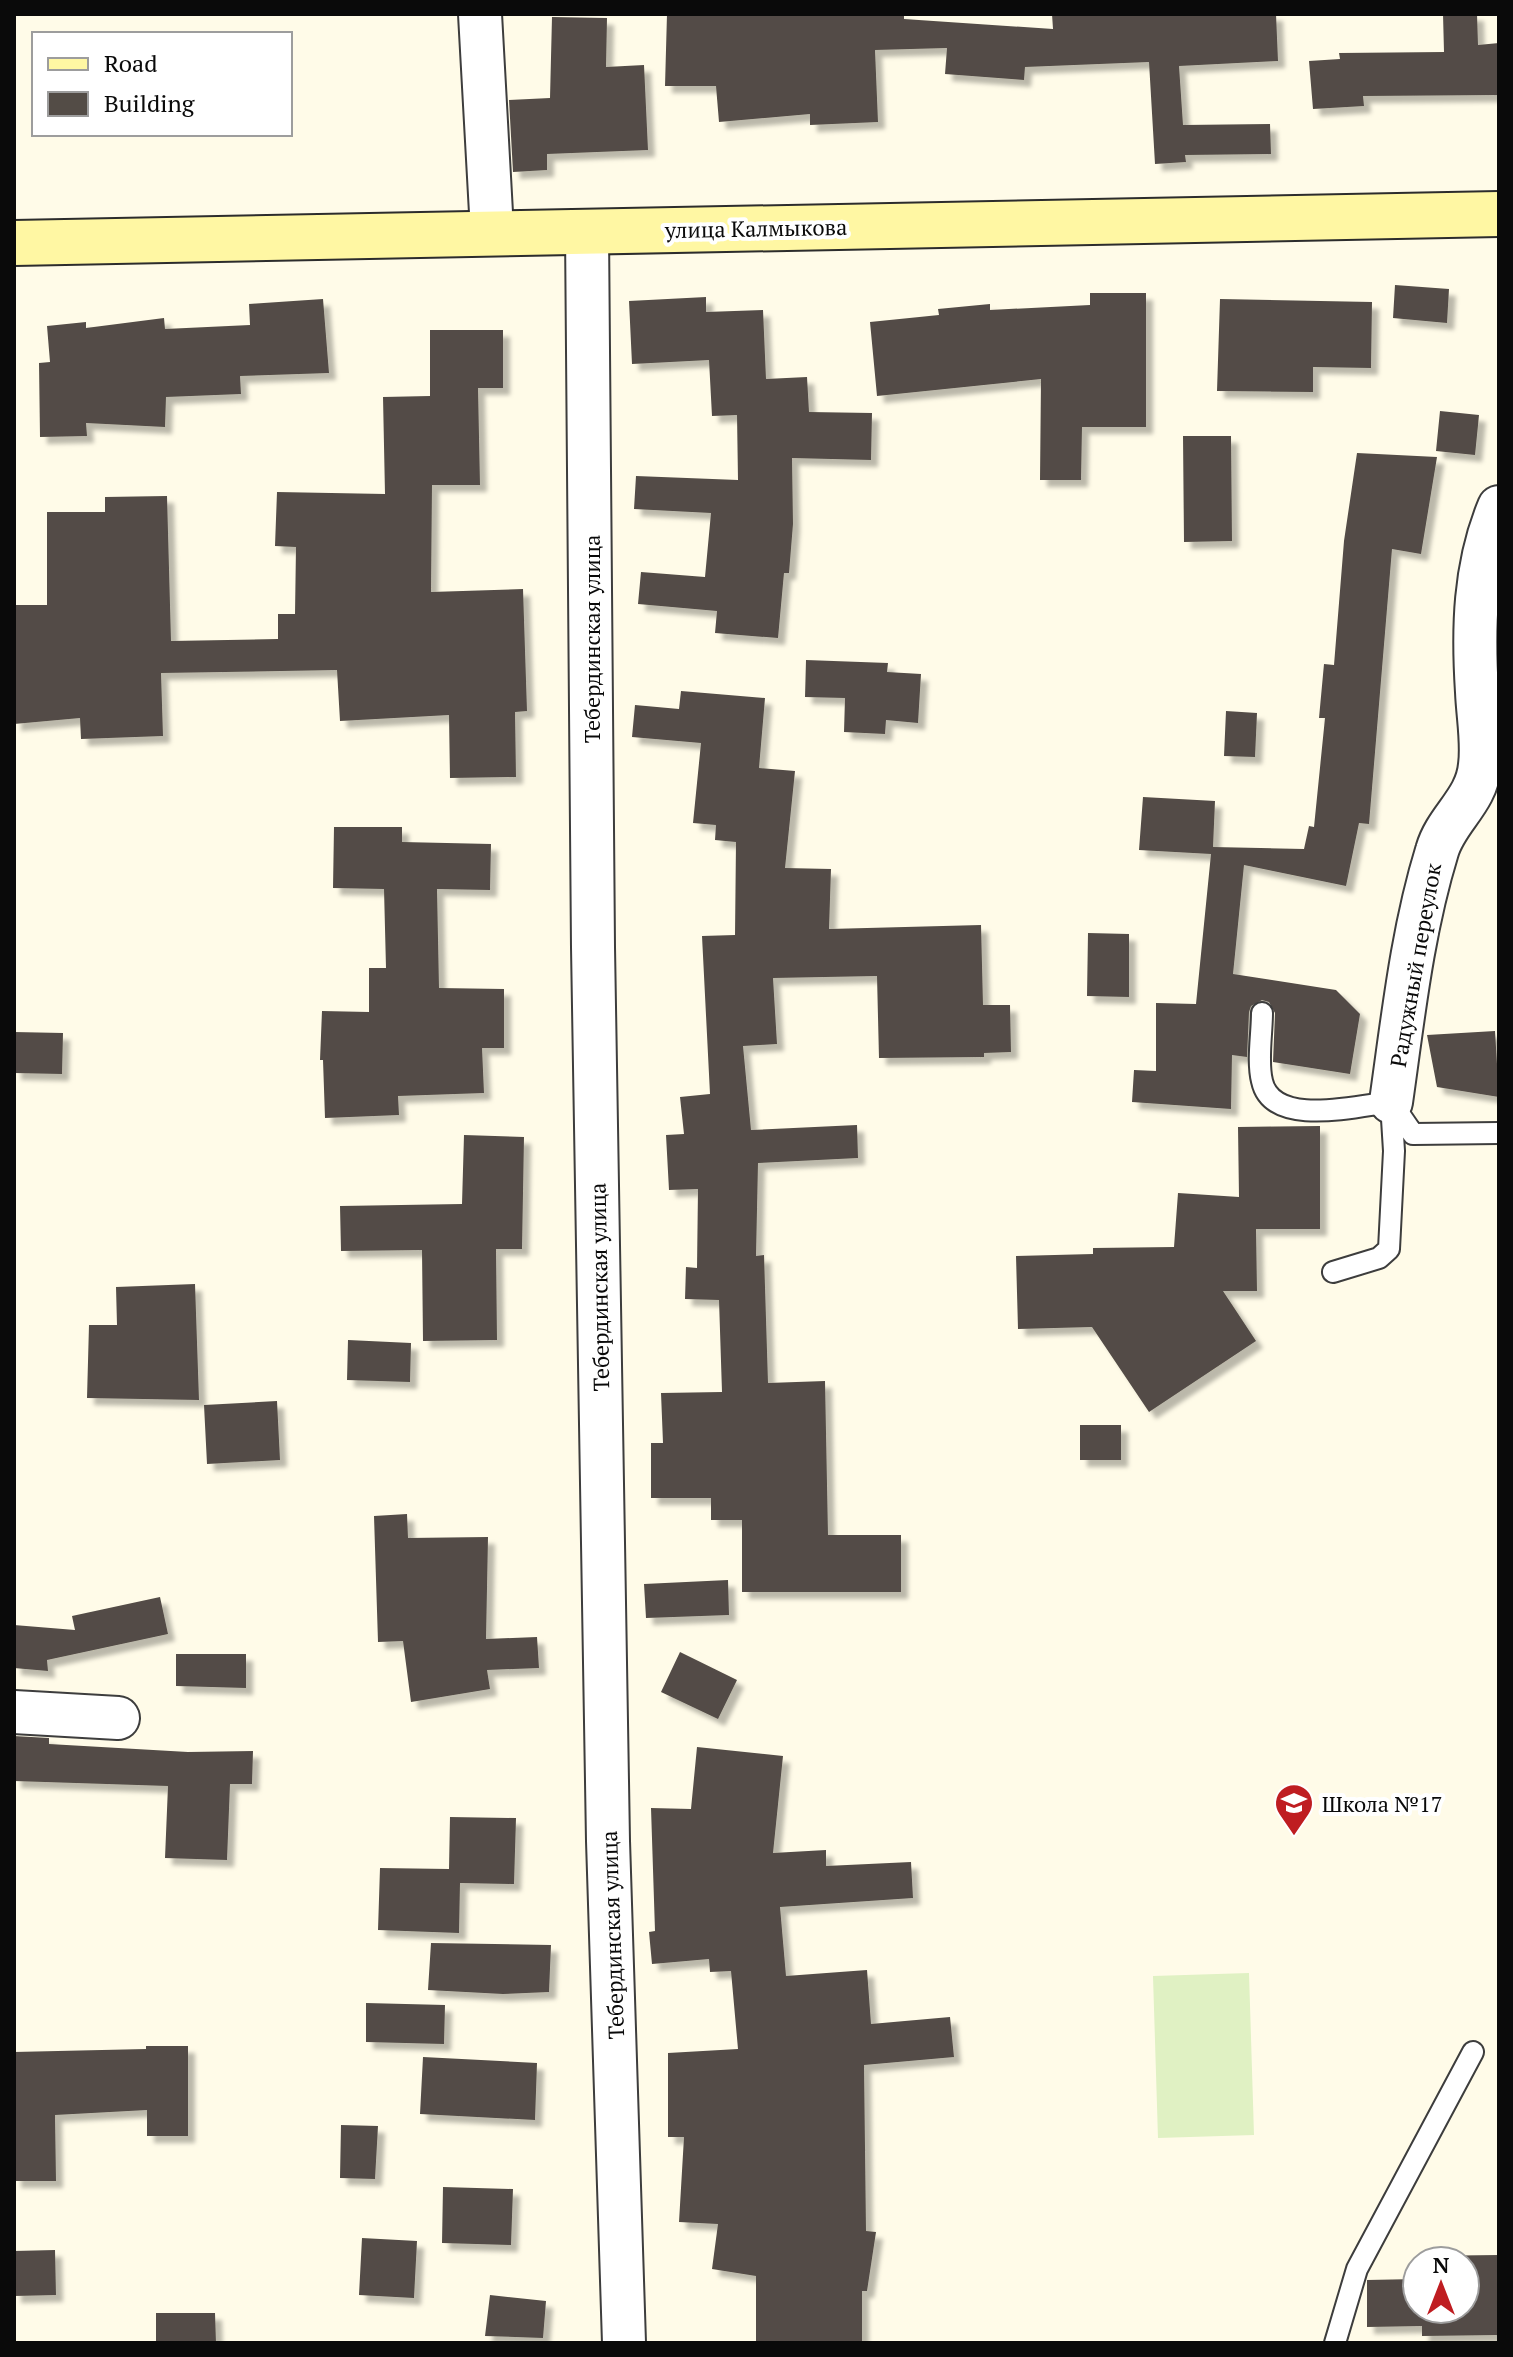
<svg xmlns="http://www.w3.org/2000/svg" width="1513" height="2357" font-family="'PT Serif',serif">
<style>
.pitch{fill:#e0f1c3}
.building{fill:#534c46;fill-rule:evenodd;filter:url(#shadow)}
.lines{fill:none;stroke-linecap:round;stroke-linejoin:round}
.lane-casing{stroke:#3d3d3d;stroke-width:24}
.street-casing{stroke:#3d3d3d;stroke-width:46}
.secondary-casing{stroke:#2c2c2c;stroke-width:48}
.lane{stroke:#fff;stroke-width:20}
.street{stroke:#fff;stroke-width:42}
.secondary{stroke:#fff7a3;stroke-width:44}
.labels{text-anchor:middle;dominant-baseline:central;stroke-width:8;stroke-linejoin:round;paint-order:stroke}
.street-label{font-size:22px;fill:#0a0a0a;stroke:#fff}
.poi-label{font-size:22px;fill:#0a0a0a;stroke:#fff;text-anchor:start}
</style>
<defs>
<filter id="shadow"><feDropShadow dx="7" dy="7" stdDeviation="2" flood-color="#0004"/></filter>
</defs>
<rect width="100%" height="100%" fill="#fffbe8"/>
<!-- pitch -->
<path class="pitch" d="M 1249,1973 L 1254,2135 L 1158,2138 L 1153,1976 Z"/>
<!-- building -->
<path class="building" d="M 667,14 L 904,14 L 904,19 L 1053,29 L 1052,14 L 1276,14 L 1278,61 L 1179,66 L 1183,125 L 1270,124 L 1271,154 L 1185,155 L 1186,162 L 1155,164 L 1149,62 L 1025,67 L 1024,80 L 945,74 L 947,48 L 875,50 L 878,122 L 810,125 L 810,114 L 719,122 L 716,86 L 665,86 Z
M 1443,14 L 1477,14 L 1478,45 L 1499,43 L 1499,95 L 1363,96 L 1364,106 L 1313,109 L 1309,61 L 1340,59 L 1339,53 L 1444,52 Z
M 552,17 L 607,18 L 606,67 L 644,65 L 648,150 L 547,154 L 547,170 L 513,172 L 509,100 L 550,98 Z
M 1395,285 L 1449,289 L 1447,323 L 1393,318 Z
M 1090,293 L 1146,293 L 1146,427 L 1082,427 L 1081,480 L 1040,480 L 1041,379 L 877,396 L 870,322 L 939,315 L 938,309 L 990,304 L 990,310 L 1090,305 Z
M 706,297 L 706,312 L 763,310 L 766,379 L 807,377 L 809,412 L 872,413 L 871,460 L 792,458 L 793,524 L 789,573 L 784,573 L 778,638 L 715,633 L 717,611 L 638,604 L 641,572 L 705,577 L 711,513 L 634,509 L 636,476 L 738,480 L 737,415 L 712,416 L 709,360 L 632,364 L 629,301 Z
M 323,299 L 329,373 L 240,376 L 241,394 L 166,397 L 165,427 L 86,423 L 87,436 L 40,437 L 39,363 L 50,362 L 47,326 L 86,322 L 86,328 L 164,318 L 165,329 L 250,325 L 249,304 Z
M 1220,299 L 1372,302 L 1371,368 L 1313,367 L 1313,392 L 1217,391 Z
M 430,330 L 503,330 L 503,388 L 478,388 L 480,485 L 432,485 L 431,592 L 523,589 L 527,711 L 515,712 L 516,777 L 450,778 L 449,715 L 340,721 L 337,670 L 161,673 L 163,736 L 81,739 L 80,718 L 14,724 L 14,605 L 47,605 L 47,512 L 105,512 L 105,497 L 167,496 L 171,641 L 278,639 L 278,614 L 295,614 L 296,547 L 275,546 L 277,492 L 385,494 L 383,397 L 430,396 Z
M 1440,411 L 1479,415 L 1475,455 L 1436,451 Z
M 1183,436 L 1231,436 L 1232,541 L 1184,542 Z
M 1357,453 L 1437,457 L 1421,554 L 1392,549 L 1369,824 L 1359,823 L 1346,886 L 1244,865 L 1233,974 L 1336,990 L 1360,1014 L 1350,1074 L 1273,1062 L 1275,1013 L 1269,1002 L 1262,1000 L 1251,1006 L 1249,1012 L 1247,1057 L 1232,1055 L 1231,1109 L 1132,1102 L 1134,1070 L 1156,1071 L 1156,1003 L 1196,1004 L 1211,854 L 1139,850 L 1143,797 L 1215,801 L 1213,847 L 1304,849 L 1309,826 L 1314,827 L 1325,718 L 1319,718 L 1324,664 L 1334,665 L 1344,541 Z
M 806,660 L 888,663 L 887,672 L 921,674 L 918,723 L 886,720 L 885,734 L 844,732 L 845,698 L 805,697 Z
M 681,691 L 765,698 L 759,768 L 795,771 L 785,868 L 831,869 L 829,929 L 981,925 L 983,1005 L 1010,1005 L 1011,1052 L 984,1053 L 984,1057 L 879,1058 L 877,976 L 773,978 L 777,1044 L 743,1046 L 751,1130 L 857,1125 L 858,1158 L 758,1163 L 756,1256 L 764,1255 L 768,1383 L 825,1381 L 828,1535 L 901,1535 L 901,1592 L 742,1592 L 742,1520 L 711,1520 L 711,1498 L 651,1498 L 651,1443 L 663,1443 L 661,1393 L 722,1392 L 719,1300 L 685,1299 L 686,1267 L 697,1268 L 698,1189 L 669,1190 L 666,1135 L 684,1134 L 680,1097 L 710,1094 L 702,936 L 735,935 L 736,842 L 715,840 L 716,825 L 693,823 L 701,743 L 632,737 L 635,705 L 679,709 Z
M 1226,711 L 1257,713 L 1255,757 L 1224,756 Z
M 334,827 L 402,827 L 402,842 L 491,844 L 490,890 L 437,889 L 439,988 L 504,989 L 504,1048 L 482,1048 L 484,1093 L 398,1096 L 399,1115 L 325,1118 L 323,1060 L 320,1060 L 322,1011 L 369,1012 L 369,968 L 386,968 L 384,889 L 333,888 Z
M 1088,933 L 1129,934 L 1129,997 L 1087,996 Z
M 1495,1031 L 1499,1097 L 1437,1087 L 1427,1035 Z
M 14,1032 L 63,1033 L 62,1074 L 14,1073 Z
M 1320,1126 L 1320,1229 L 1256,1229 L 1257,1291 L 1223,1291 L 1256,1341 L 1149,1412 L 1092,1327 L 1018,1329 L 1016,1256 L 1093,1254 L 1093,1248 L 1174,1247 L 1178,1193 L 1239,1197 L 1238,1127 Z
M 464,1135 L 524,1137 L 522,1249 L 496,1249 L 497,1340 L 423,1341 L 422,1250 L 341,1251 L 340,1206 L 462,1204 Z
M 195,1284 L 199,1400 L 87,1398 L 89,1325 L 117,1325 L 116,1287 Z
M 348,1340 L 411,1343 L 410,1382 L 347,1380 Z
M 277,1401 L 280,1460 L 207,1464 L 204,1405 Z
M 1080,1425 L 1121,1425 L 1121,1460 L 1080,1460 Z
M 407,1514 L 408,1538 L 488,1537 L 486,1639 L 537,1637 L 539,1668 L 487,1670 L 490,1689 L 411,1702 L 403,1641 L 378,1642 L 374,1516 Z
M 728,1580 L 729,1615 L 646,1618 L 644,1584 Z
M 160,1597 L 168,1634 L 47,1660 L 48,1671 L 14,1668 L 14,1625 L 75,1630 L 72,1616 Z
M 680,1652 L 737,1680 L 718,1719 L 661,1692 Z
M 176,1654 L 246,1654 L 246,1688 L 176,1686 Z
M 14,1736 L 49,1738 L 49,1744 L 188,1752 L 253,1751 L 252,1784 L 230,1784 L 227,1860 L 165,1858 L 168,1786 L 14,1781 Z
M 697,1747 L 783,1756 L 773,1853 L 826,1850 L 826,1866 L 911,1862 L 913,1898 L 780,1907 L 786,1976 L 867,1970 L 871,2024 L 950,2017 L 954,2057 L 864,2065 L 866,2231 L 876,2232 L 867,2291 L 862,2291 L 862,2343 L 756,2343 L 756,2276 L 712,2269 L 718,2224 L 679,2222 L 684,2137 L 668,2137 L 668,2053 L 738,2049 L 731,1971 L 710,1972 L 709,1959 L 652,1964 L 649,1932 L 655,1931 L 651,1808 L 691,1809 Z
M 450,1817 L 516,1818 L 514,1884 L 460,1883 L 459,1933 L 378,1930 L 380,1868 L 449,1869 Z
M 431,1943 L 551,1945 L 549,1992 L 503,1994 L 428,1990 Z
M 366,2003 L 445,2005 L 444,2044 L 366,2042 Z
M 146,2046 L 188,2046 L 188,2136 L 147,2136 L 147,2110 L 55,2115 L 56,2181 L 14,2181 L 14,2052 L 146,2049 Z
M 423,2057 L 537,2063 L 535,2120 L 420,2114 Z
M 341,2125 L 378,2126 L 375,2179 L 340,2178 Z
M 443,2187 L 513,2189 L 511,2245 L 442,2243 Z
M 362,2238 L 417,2241 L 414,2298 L 359,2295 Z
M 55,2250 L 56,2295 L 14,2296 L 14,2251 Z
M 1499,2255 L 1499,2335 L 1422,2336 L 1422,2326 L 1367,2327 L 1367,2280 L 1417,2279 L 1416,2256 ZM 1417,2261 L 1465,2261 L 1465,2309 L 1417,2309 Z
M 490,2295 L 546,2301 L 543,2338 L 485,2336 Z
M 156,2313 L 215,2313 L 216,2343 L 156,2343 Z"/>
<g class="lines">
<!-- lane casing -->
<g class="lane-casing">
<path id="lane" d="M 1262,1013 C 1262,1034 1257,1061 1262,1081 C 1272,1128 1357,1106 1391,1102 L 1413,1134 L 1499,1133
M 1333,1272 L 1379,1258 L 1389,1249 L 1394,1151 L 1391,1103
M 1335,2343 L 1357,2269 L 1473,2052"/>
</g>
<!-- street casing -->
<g class="street-casing">
<path id="street" d="M 480,14 L 492,231
M 587,231 L 593,947 L 608,1841 L 624,2343
M 1391,1102 C 1403,1018 1412,932 1437,851 C 1446,819 1477,801 1480,765 C 1483,742 1478,716 1477,692 C 1473,629 1474,567 1499,507
M 14,1712 L 118,1718"/>
</g>
<!-- secondary casing -->
<g class="secondary-casing">
<path id="secondary" d="M 14,243 L 1499,214"/>
</g>
<!-- lane -->
<use href="#lane" class="lane"/>
<!-- street -->
<use href="#street" class="street"/>
<!-- secondary -->
<use href="#secondary" class="secondary"/>
</g>
<!-- icons -->
<defs>
<g id="school-pin" transform="scale(2)"><path d="M0 17L-7.5 6A9.5 9.5 0 1 1 7.5 6Z" fill="#bf1d21" stroke="#fff"/><path d="M0-5L7-2L0 1L-7-2ZM-4 1L0 2.5L4 1V4Q0 6-4 4Z" fill="#fff"/></g>
</defs>
<g fill-rule="evenodd">
<use href="#school-pin" x="1294" y="1803"/>
</g>
<g class="labels">
<!-- street labels -->
<g class="street-label">
<text transform="translate(756 228) rotate(-1)">улица Калмыкова</text>
<text transform="translate(591 639) rotate(-90)">Тебердинская улица</text>
<text transform="translate(1415 965) rotate(-80)">Радужный переулок</text>
<text transform="translate(599 1287) rotate(-91)">Тебердинская улица</text>
<text transform="translate(612 1935) rotate(-92)">Тебердинская улица</text>
</g>
<!-- poi labels -->
<g class="poi-label">
<text x="1322" y="1803">Школа №17</text>
</g>
</g>
<!-- border -->
<rect width="1513" height="2357" fill="none" stroke="#0a0a0a" stroke-width="32"/>
<!-- legend -->
<rect x="32" y="32" width="260" height="104" fill="#ffffff" stroke="#9d9d9d" stroke-width="2"/>
<rect x="48" y="58" width="40" height="12" fill="#fff7a3" stroke="#9d9d9d" stroke-width="2"/>
<text x="104" y="72" font-size="24" fill="#0a0a0a">Road</text>
<rect x="48" y="92" width="40" height="24" fill="#534c46" stroke="#9d9d9d" stroke-width="2"/>
<text x="104" y="112" font-size="24" fill="#0a0a0a">Building</text>
<!-- north arrow -->
<g transform="translate(1441 2285)"><circle r="38" fill="#ffffff" stroke="#9d9d9d" stroke-width="2"/>
<path d="M0-6L14 30L0 20L-14 30Z" fill="#bf1d21"/>
<text y="-12" font-size="22" font-weight="bold" text-anchor="middle" fill="#0a0a0a">N</text>
</g>
</svg>
